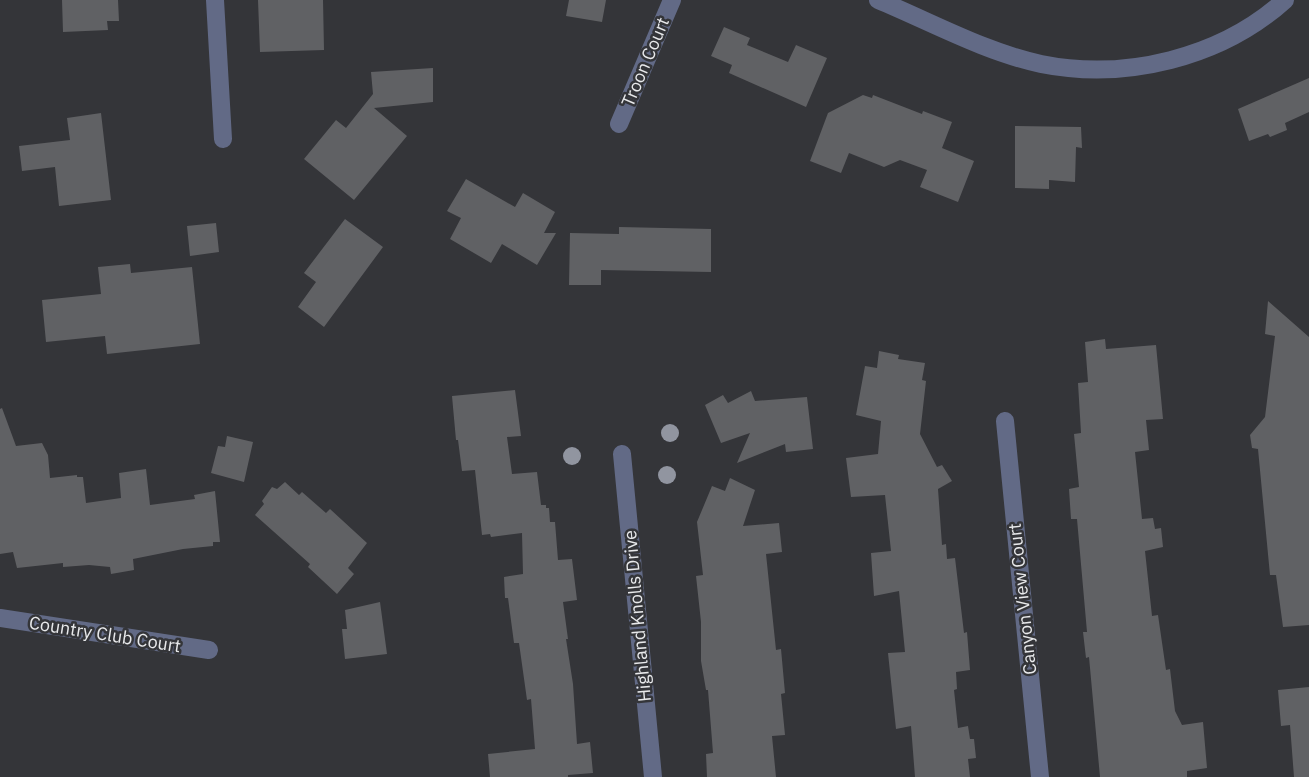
<svg xmlns="http://www.w3.org/2000/svg" width="1309" height="777" font-family="'IBM Plex Sans',sans-serif">
<style>
.building{fill:#606164}
.lines{fill:none;stroke-linecap:round;stroke-linejoin:round}
.minor{stroke:#626a86;stroke-width:18}
.tree{fill:#9195a0}
.labels{text-anchor:middle;dominant-baseline:central;stroke-width:5;stroke-linejoin:round;paint-order:stroke}
.street-label{font-size:18px;fill:#e8e9eb;stroke:#343539}
</style>
<rect width="100%" height="100%" fill="#343539"/>
<!-- building -->
<path class="building" d="M 62,0 L 118,0 L 119,21 L 107,21 L 108,30 L 63,32 Z
M 258,0 L 323,0 L 324,50 L 260,52 Z
M 569,0 L 606,0 L 602,22 L 566,16 Z
M 724,27 L 750,38 L 747,45 L 788,62 L 796,45 L 827,58 L 806,107 L 729,73 L 732,65 L 711,56 Z
M 433,68 L 433,102 L 374,108 L 407,136 L 354,200 L 304,159 L 336,120 L 346,128 L 373,94 L 371,72 Z
M 1309,78 L 1309,112 L 1285,123 L 1287,130 L 1270,137 L 1268,134 L 1249,141 L 1238,109 Z
M 863,95 L 872,98 L 873,95 L 922,114 L 923,111 L 952,122 L 942,148 L 974,161 L 958,202 L 920,187 L 927,170 L 900,160 L 884,167 L 849,153 L 841,173 L 810,161 L 828,113 Z
M 101,113 L 111,200 L 59,206 L 55,167 L 22,171 L 19,146 L 70,140 L 67,118 Z
M 1015,126 L 1081,127 L 1082,148 L 1076,147 L 1075,182 L 1049,180 L 1049,189 L 1015,188 Z
M 466,179 L 515,207 L 523,193 L 555,212 L 544,233 L 556,233 L 537,265 L 502,244 L 491,263 L 450,239 L 461,218 L 447,211 Z
M 345,219 L 383,247 L 324,327 L 298,307 L 316,282 L 304,273 Z
M 216,223 L 219,252 L 190,256 L 187,226 Z
M 619,227 L 711,229 L 711,272 L 601,270 L 601,285 L 569,285 L 570,233 L 619,234 Z
M 130,264 L 131,273 L 192,267 L 200,344 L 107,354 L 105,336 L 46,342 L 42,300 L 101,294 L 98,267 Z
M 1268,301 L 1309,337 L 1309,625 L 1283,627 L 1276,575 L 1270,575 L 1258,449 L 1252,448 L 1250,435 L 1265,417 L 1275,336 L 1265,334 Z
M 1105,339 L 1106,349 L 1156,345 L 1163,419 L 1146,420 L 1149,450 L 1135,452 L 1142,519 L 1153,518 L 1155,529 L 1161,528 L 1163,547 L 1145,551 L 1152,616 L 1158,615 L 1166,670 L 1170,669 L 1175,711 L 1182,725 L 1203,722 L 1207,768 L 1187,771 L 1187,777 L 1100,777 L 1089,657 L 1086,658 L 1083,632 L 1087,632 L 1077,519 L 1071,519 L 1069,489 L 1079,487 L 1074,434 L 1081,433 L 1078,383 L 1088,382 L 1085,342 Z
M 879,351 L 899,355 L 898,359 L 925,363 L 922,380 L 926,381 L 920,434 L 937,467 L 942,465 L 952,481 L 938,489 L 942,545 L 946,544 L 947,559 L 955,558 L 964,633 L 967,632 L 970,670 L 956,672 L 957,689 L 954,690 L 958,728 L 968,726 L 970,739 L 974,739 L 976,758 L 968,759 L 970,777 L 915,777 L 911,726 L 896,729 L 888,653 L 905,652 L 899,591 L 874,596 L 871,553 L 891,551 L 885,495 L 851,497 L 846,458 L 878,454 L 881,421 L 856,415 L 865,366 L 877,368 Z
M 515,390 L 521,436 L 507,437 L 512,474 L 537,472 L 541,505 L 546,505 L 546,508 L 549,508 L 550,522 L 555,522 L 558,560 L 572,559 L 577,600 L 563,602 L 568,639 L 566,639 L 573,684 L 577,744 L 590,742 L 593,773 L 568,775 L 568,777 L 490,777 L 488,754 L 535,749 L 531,699 L 527,700 L 519,643 L 514,643 L 508,598 L 505,598 L 504,577 L 523,574 L 522,533 L 491,537 L 490,534 L 482,535 L 475,470 L 462,471 L 458,440 L 456,440 L 452,396 Z
M 751,391 L 755,401 L 807,397 L 813,449 L 786,452 L 785,444 L 737,463 L 750,433 L 721,443 L 705,405 L 723,395 L 728,403 Z
M 2,408 L 16,446 L 42,443 L 48,455 L 50,478 L 77,475 L 77,477 L 83,477 L 86,503 L 121,498 L 119,473 L 146,469 L 150,505 L 195,499 L 194,495 L 215,491 L 220,542 L 213,542 L 213,546 L 183,549 L 133,559 L 134,570 L 111,574 L 110,567 L 89,565 L 63,567 L 63,563 L 17,568 L 13,552 L 0,554 L 0,409 Z
M 227,436 L 253,442 L 244,482 L 211,473 L 218,446 L 225,447 Z
M 730,478 L 755,490 L 743,526 L 779,523 L 782,552 L 766,554 L 776,650 L 781,649 L 785,693 L 781,694 L 785,735 L 772,736 L 776,777 L 707,777 L 706,754 L 713,753 L 708,690 L 706,690 L 701,661 L 701,622 L 696,576 L 703,575 L 697,522 L 712,486 L 725,491 Z
M 285,482 L 299,495 L 302,492 L 326,513 L 330,509 L 367,543 L 348,568 L 354,574 L 337,594 L 308,567 L 310,564 L 255,515 L 264,504 L 262,501 L 272,487 L 277,489 Z
M 380,602 L 387,654 L 345,659 L 342,629 L 347,629 L 345,610 Z
M 1309,687 L 1309,777 L 1294,777 L 1290,725 L 1281,726 L 1278,690 Z"/>
<g class="lines">
<!-- minor -->
<path class="minor" d="M 215,0 L 223,139
M 878,0 C 931,22 985,52 1041,64 C 1125,81 1221,58 1285,0
M 619,124 L 672,0
M 1005,421 L 1040,777
M 622,454 L 653,777
M 0,618 L 209,650"/>
</g>
<!-- trees -->
<g class="tree">
<circle cx="670" cy="433" r="9"/>
<circle cx="572" cy="456" r="9"/>
<circle cx="667" cy="475" r="9"/>
</g>
<g class="labels">
<!-- street labels -->
<g class="street-label">
<text transform="translate(645 62) rotate(-67)">Troon Court</text>
<text transform="translate(1022 599) rotate(-96)">Canyon View Court</text>
<text transform="translate(637 616) rotate(-95)">Highland Knolls Drive</text>
<text transform="translate(105 634) rotate(9)">Country Club Court</text>
</g>
</g>
</svg>
